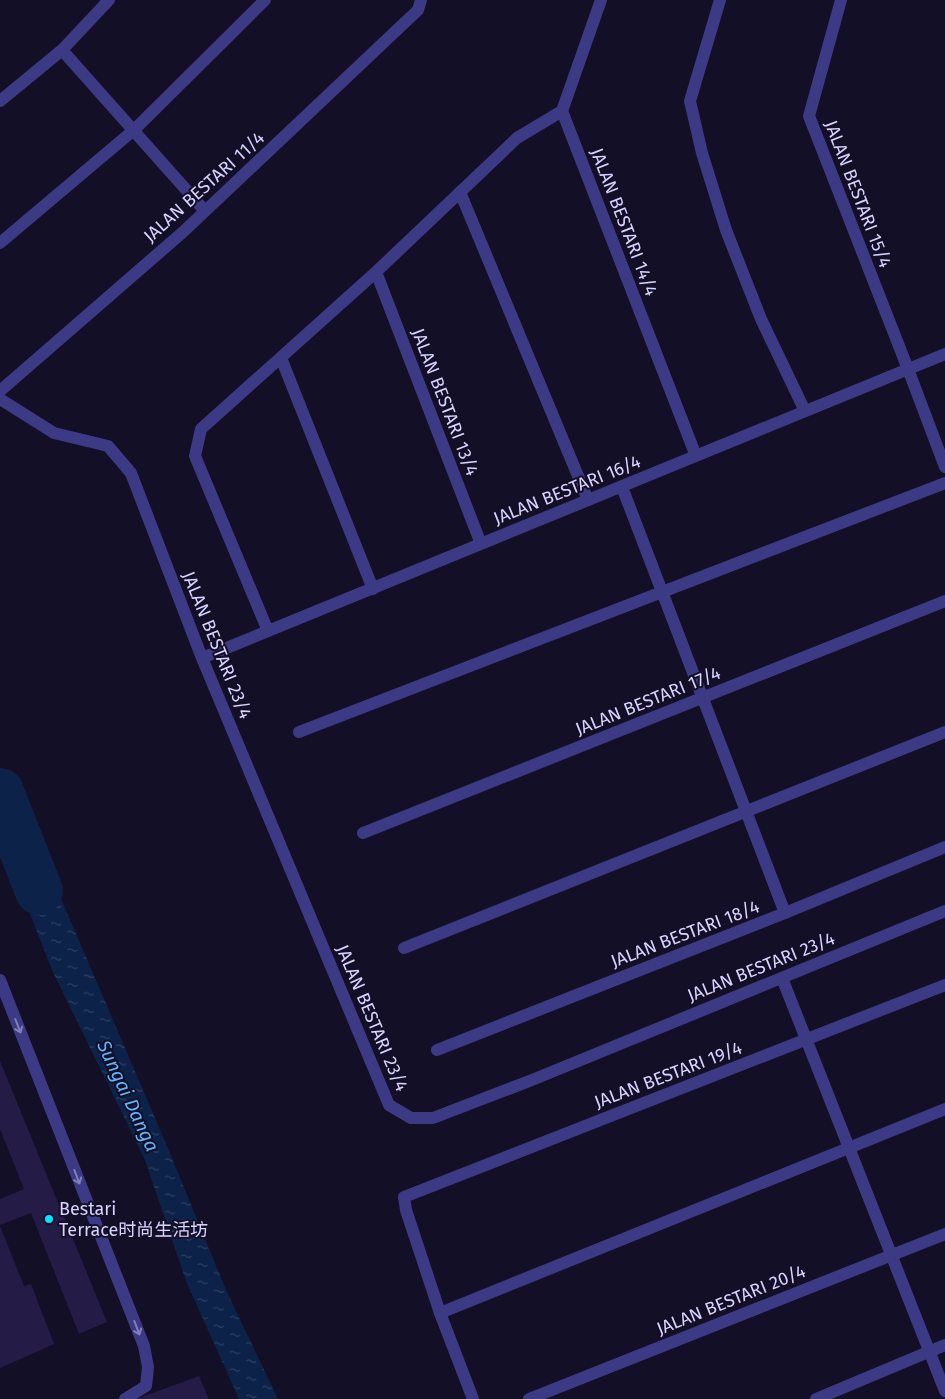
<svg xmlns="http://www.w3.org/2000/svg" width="945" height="1399" font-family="'Fira Sans','Noto Sans SC',sans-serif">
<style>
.water{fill:url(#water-ripples)}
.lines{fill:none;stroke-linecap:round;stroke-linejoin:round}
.river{stroke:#0c2248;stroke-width:48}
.building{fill:#241b47}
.service{stroke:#3d3a85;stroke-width:12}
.minor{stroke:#3d3a85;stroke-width:12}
.oneway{stroke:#837fbc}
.poi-dot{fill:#00e5ff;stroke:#130f26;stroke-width:2}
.labels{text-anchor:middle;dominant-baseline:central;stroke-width:4;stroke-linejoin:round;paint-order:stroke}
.street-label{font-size:18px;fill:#d9d4ff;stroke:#130f26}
.poi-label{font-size:18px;fill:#d9d4ff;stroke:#130f26;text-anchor:start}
.water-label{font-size:19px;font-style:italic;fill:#62b6ff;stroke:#130f26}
</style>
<defs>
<pattern id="water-ripples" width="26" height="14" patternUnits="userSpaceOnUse" patternTransform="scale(1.25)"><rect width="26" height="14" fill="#0c2248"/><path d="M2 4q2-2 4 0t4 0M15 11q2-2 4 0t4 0" fill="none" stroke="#2f4163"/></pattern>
</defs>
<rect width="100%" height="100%" fill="#130f26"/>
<!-- water -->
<path class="water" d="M 29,824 L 167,1146 L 226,1290 L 278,1399 L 239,1399 L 186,1281 L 145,1160 L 52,970 L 0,837 Z"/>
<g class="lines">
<!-- river -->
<path class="river" d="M 0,792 L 39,891"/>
</g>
<!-- building -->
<path class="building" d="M 0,1061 L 107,1322 L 79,1334 L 31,1213 L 0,1225 L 0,1199 L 24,1189 L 0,1129 Z
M 0,1226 L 24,1286 L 31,1284 L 54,1344 L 0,1368 Z
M 199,1376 L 209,1399 L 136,1399 Z"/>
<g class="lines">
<!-- service -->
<path class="service" d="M 720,0 L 690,101 L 702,153 L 726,230 L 761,319 L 805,411
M 460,192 L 588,500
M 0,243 L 135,129 L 265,0
M 281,358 L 373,589
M 908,369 L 945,467
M 622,487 L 785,913
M 299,732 L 945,483
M 404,948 L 945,732
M 0,980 L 144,1346 L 148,1367 L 146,1386 L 125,1399
M 440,1313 L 945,1109
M 816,1399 L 945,1345"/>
<!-- minor -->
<path class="minor" d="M 601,0 L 562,111 L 696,456
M 841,0 L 809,116 L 908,369
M 62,50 L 205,211
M 0,101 L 62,50 L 109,0
M 376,272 L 481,544
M 0,391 L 183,232 L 418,10 L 421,0
M 0,399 L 54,433 L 108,446 L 131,473 L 202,658 L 389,1105 L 411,1118 L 433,1118 L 532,1080 L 945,911
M 268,631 L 195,456 L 201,429 L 376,272 L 517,138 L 562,111
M 202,658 L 945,354
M 363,833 L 945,601
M 782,978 L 945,1391
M 437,1050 L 785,913 L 945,847
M 473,1399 L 440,1313 L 406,1210 L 404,1197 L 945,985
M 529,1399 L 945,1234"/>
</g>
<!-- one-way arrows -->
<defs><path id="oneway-shaft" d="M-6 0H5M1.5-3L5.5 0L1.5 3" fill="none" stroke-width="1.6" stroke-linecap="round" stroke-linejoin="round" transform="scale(1.25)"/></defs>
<g class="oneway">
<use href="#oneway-shaft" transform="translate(18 1026) rotate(69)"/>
<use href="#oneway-shaft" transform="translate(77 1177) rotate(69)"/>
<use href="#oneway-shaft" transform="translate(137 1328) rotate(69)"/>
</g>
<!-- markers -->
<circle class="poi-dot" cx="49" cy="1219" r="5"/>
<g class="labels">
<!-- street labels -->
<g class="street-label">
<text transform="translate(204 187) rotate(-42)">JALAN BESTARI 11/4</text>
<text transform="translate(858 194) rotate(69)">JALAN BESTARI 15/4</text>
<text transform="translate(624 222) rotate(69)">JALAN BESTARI 14/4</text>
<text transform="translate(445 402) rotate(69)">JALAN BESTARI 13/4</text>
<text transform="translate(567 490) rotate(-22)">JALAN BESTARI 16/4</text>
<text transform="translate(217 645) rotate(68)">JALAN BESTARI 23/4</text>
<text transform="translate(648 701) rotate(-22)">JALAN BESTARI 17/4</text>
<text transform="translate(685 934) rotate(-21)">JALAN BESTARI 18/4</text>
<text transform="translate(761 967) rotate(-22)">JALAN BESTARI 23/4</text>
<text transform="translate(372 1018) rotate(67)">JALAN BESTARI 23/4</text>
<text transform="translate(668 1075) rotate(-21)">JALAN BESTARI 19/4</text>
<text transform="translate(731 1300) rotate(-22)">JALAN BESTARI 20/4</text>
</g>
<!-- poi labels -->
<g class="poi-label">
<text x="59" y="1209">Bestari<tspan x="59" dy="21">Terrace时尚生活坊</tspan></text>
</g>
<!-- water labels -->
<g class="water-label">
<text transform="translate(128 1096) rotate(65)">Sungai Danga</text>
</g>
</g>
</svg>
